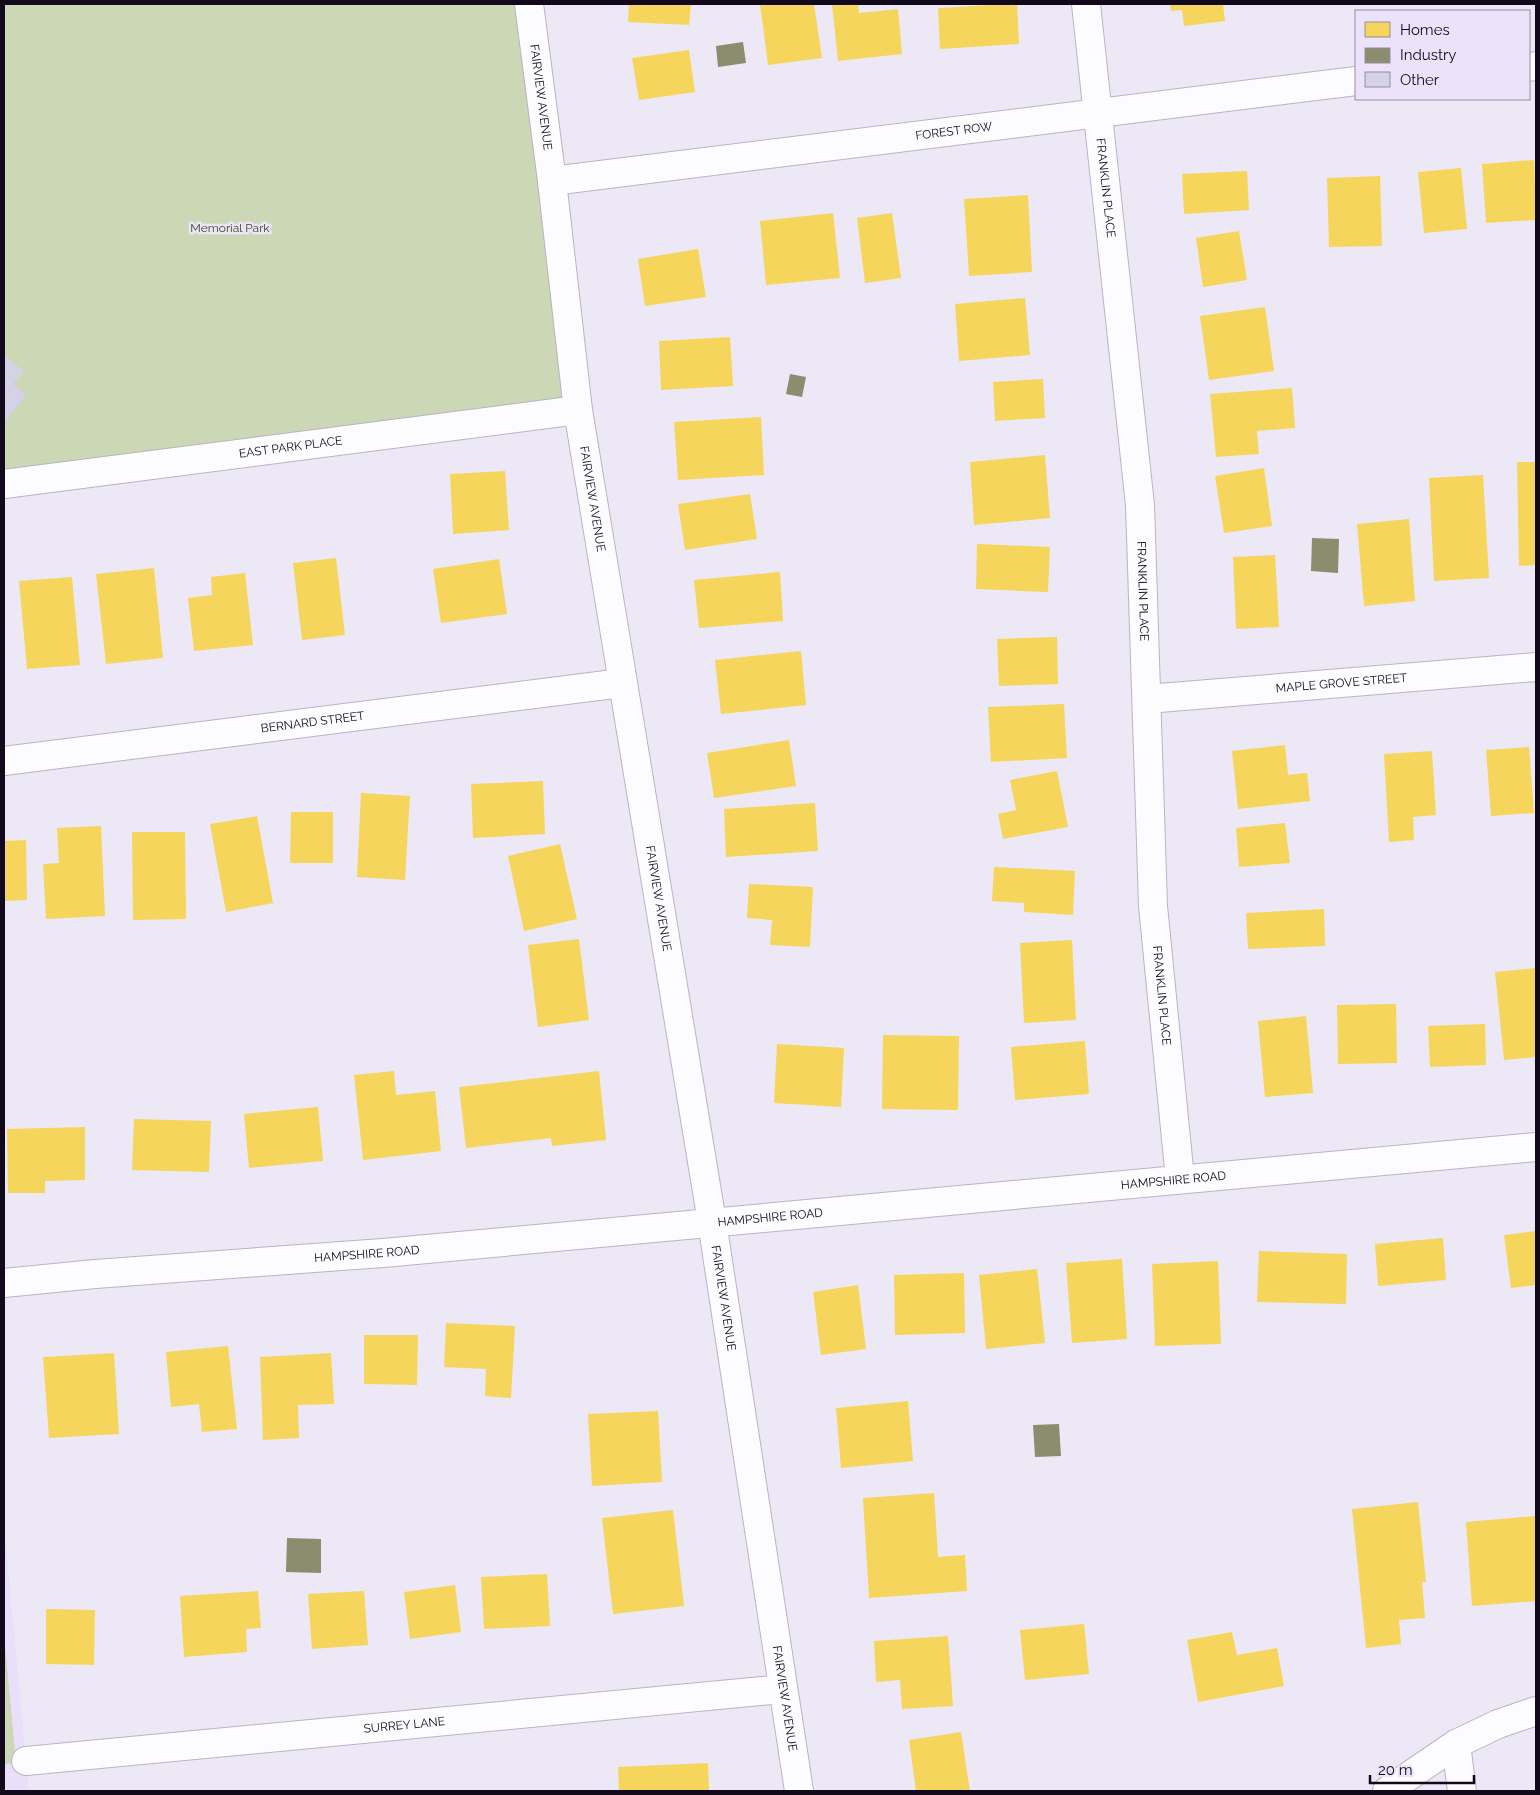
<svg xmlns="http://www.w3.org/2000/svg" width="1540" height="1795" font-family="Raleway,sans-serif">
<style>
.built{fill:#eadffa}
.green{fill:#cbd7b5}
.homes{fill:#f6d55c}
.industry{fill:#8c8c6e}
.building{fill:#d5d2e7}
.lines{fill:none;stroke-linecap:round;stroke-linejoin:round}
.minor-casing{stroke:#bab3c4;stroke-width:30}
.tertiary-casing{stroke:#bab3c4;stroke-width:30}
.minor{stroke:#fcfcfe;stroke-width:28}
.tertiary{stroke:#fcfcfe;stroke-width:28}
.labels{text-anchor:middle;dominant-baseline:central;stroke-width:5;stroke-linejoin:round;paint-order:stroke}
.street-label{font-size:12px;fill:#12091c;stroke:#ece3fa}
.park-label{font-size:12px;fill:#3a4a12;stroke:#ece3fa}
</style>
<rect width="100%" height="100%" fill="#ede8f5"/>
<!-- built -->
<path class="built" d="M 4,1524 L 26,1761 L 29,1791 L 4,1791 Z"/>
<!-- green -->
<path class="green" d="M 4,4 L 529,4 L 578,410 L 4,484 Z
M 4,1634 L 16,1763 L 4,1764 Z"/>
<!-- homes -->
<path class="homes" d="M 629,4 L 691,4 L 689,25 L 628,22 Z
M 760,4 L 814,4 L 822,58 L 768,65 Z
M 832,4 L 858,4 L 859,13 L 898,9 L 902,54 L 838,61 Z
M 1011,4 L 1017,4 L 1019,44 L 940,49 L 938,8 Z
M 1170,4 L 1223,4 L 1225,21 L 1184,26 L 1182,10 L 1171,11 Z
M 689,50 L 695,92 L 639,100 L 632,58 Z
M 1534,160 L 1536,220 L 1486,223 L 1482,164 Z
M 1461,168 L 1467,229 L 1424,233 L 1418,172 Z
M 1247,171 L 1249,210 L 1184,214 L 1182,174 Z
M 1380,176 L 1382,246 L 1329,247 L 1327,178 Z
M 1028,195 L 1032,272 L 969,276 L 964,199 Z
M 833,213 L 840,278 L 766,285 L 760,221 Z
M 892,213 L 901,278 L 865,283 L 857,218 Z
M 1239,231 L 1247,280 L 1203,287 L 1196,238 Z
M 698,249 L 706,297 L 645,306 L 638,259 Z
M 1025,298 L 1030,355 L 959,361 L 955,304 Z
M 1265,307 L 1274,371 L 1209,380 L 1200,316 Z
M 730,337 L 733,386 L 661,390 L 659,341 Z
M 1043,379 L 1045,418 L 995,421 L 993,382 Z
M 1292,388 L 1295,428 L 1257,431 L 1259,454 L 1216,457 L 1210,394 Z
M 761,417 L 764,475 L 678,480 L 674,422 Z
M 1045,455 L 1050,518 L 974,525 L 970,462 Z
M 1517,462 L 1536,462 L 1536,565 L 1519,566 Z
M 1264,468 L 1272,526 L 1224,533 L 1215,476 Z
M 505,471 L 509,530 L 453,534 L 450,474 Z
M 1483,475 L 1489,578 L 1434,581 L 1429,478 Z
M 750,494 L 757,539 L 685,550 L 678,504 Z
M 1409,519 L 1415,601 L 1364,606 L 1357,524 Z
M 977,544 L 1050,547 L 1048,592 L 976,589 Z
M 1275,555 L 1279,627 L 1236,629 L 1233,557 Z
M 336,558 L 345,635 L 302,640 L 293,563 Z
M 499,559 L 507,614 L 441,623 L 433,569 Z
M 154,568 L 163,658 L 106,664 L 96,574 Z
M 780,572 L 783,621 L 699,628 L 694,580 Z
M 245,573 L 253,645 L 194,651 L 188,598 L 212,595 L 211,577 Z
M 72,577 L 80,665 L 27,669 L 19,581 Z
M 1057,637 L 1058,684 L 999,686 L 997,639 Z
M 801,651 L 806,705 L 721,714 L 715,660 Z
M 1064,704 L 1067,758 L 991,762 L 988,707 Z
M 789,740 L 796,786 L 714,798 L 707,753 Z
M 1285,745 L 1288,775 L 1307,773 L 1310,801 L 1238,809 L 1232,751 Z
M 1529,747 L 1534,813 L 1491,816 L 1486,750 Z
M 1432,751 L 1436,815 L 1413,817 L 1414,840 L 1389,842 L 1384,754 Z
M 1057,771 L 1068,827 L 1003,839 L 998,814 L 1016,810 L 1010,780 Z
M 543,781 L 545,834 L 473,838 L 471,784 Z
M 361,793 L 410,796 L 405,880 L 357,877 Z
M 815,803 L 818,851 L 726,857 L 724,809 Z
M 291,812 L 333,812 L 333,863 L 290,863 Z
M 257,816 L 273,903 L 226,912 L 210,824 Z
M 1285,823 L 1290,863 L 1239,867 L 1236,828 Z
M 101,826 L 105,916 L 46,919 L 43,864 L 59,863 L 57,828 Z
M 132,832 L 185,832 L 186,919 L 133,920 Z
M 26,840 L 27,900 L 4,901 L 4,841 Z
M 560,844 L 577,919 L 524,931 L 508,856 Z
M 994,867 L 1075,871 L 1073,915 L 1024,912 L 1024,903 L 992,901 Z
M 749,884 L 813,887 L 810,947 L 770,945 L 772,920 L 747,918 Z
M 1324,909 L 1325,946 L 1248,949 L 1246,913 Z
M 579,939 L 589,1020 L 538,1027 L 528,945 Z
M 1072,940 L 1076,1020 L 1024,1023 L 1020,943 Z
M 1536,968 L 1536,1057 L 1504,1060 L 1495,972 Z
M 1396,1004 L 1397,1063 L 1338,1064 L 1337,1005 Z
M 1306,1016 L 1313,1093 L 1265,1097 L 1258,1021 Z
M 1485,1024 L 1486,1065 L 1430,1067 L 1428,1026 Z
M 883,1035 L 959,1036 L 958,1110 L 882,1109 Z
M 1085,1041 L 1089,1094 L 1015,1100 L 1011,1047 Z
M 777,1044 L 844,1048 L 841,1107 L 774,1103 Z
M 394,1071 L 396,1095 L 435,1091 L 441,1151 L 363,1160 L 354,1075 Z
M 599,1071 L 606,1140 L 552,1146 L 551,1138 L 466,1148 L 459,1087 Z
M 318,1107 L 323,1161 L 249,1168 L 244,1114 Z
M 134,1119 L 211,1121 L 209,1172 L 132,1170 Z
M 85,1127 L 85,1180 L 45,1181 L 45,1193 L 8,1193 L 7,1129 Z
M 1536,1231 L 1536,1285 L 1511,1288 L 1504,1235 Z
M 1443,1238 L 1446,1280 L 1378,1286 L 1375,1244 Z
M 1259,1251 L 1347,1254 L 1346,1304 L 1257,1302 Z
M 1122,1259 L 1127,1339 L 1072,1343 L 1066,1263 Z
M 1218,1261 L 1221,1344 L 1155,1346 L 1152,1264 Z
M 1037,1269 L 1045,1343 L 986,1349 L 979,1275 Z
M 964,1273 L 965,1333 L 895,1335 L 894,1275 Z
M 858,1285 L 866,1349 L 821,1355 L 813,1292 Z
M 446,1323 L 515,1326 L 511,1398 L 485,1396 L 486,1369 L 444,1367 Z
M 364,1335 L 418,1335 L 417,1385 L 364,1384 Z
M 228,1346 L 237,1429 L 202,1432 L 199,1404 L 171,1407 L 166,1352 Z
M 114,1353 L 119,1434 L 49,1438 L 43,1357 Z
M 331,1353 L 334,1404 L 298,1405 L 299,1438 L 263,1440 L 260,1357 Z
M 908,1401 L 913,1461 L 841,1468 L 836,1408 Z
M 658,1411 L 662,1482 L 592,1486 L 588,1414 Z
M 934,1493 L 938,1557 L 965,1555 L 967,1591 L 869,1598 L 863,1498 Z
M 1418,1502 L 1426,1582 L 1422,1582 L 1425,1618 L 1399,1620 L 1401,1644 L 1366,1648 L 1352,1509 Z
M 673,1510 L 684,1606 L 613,1614 L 602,1518 Z
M 1536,1516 L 1536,1601 L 1472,1606 L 1466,1522 Z
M 547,1574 L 550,1626 L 484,1629 L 481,1577 Z
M 455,1585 L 461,1632 L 410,1639 L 404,1592 Z
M 258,1591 L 261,1628 L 246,1629 L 247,1652 L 184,1657 L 180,1596 Z
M 364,1591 L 368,1645 L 312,1649 L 308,1594 Z
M 46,1609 L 95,1610 L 94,1665 L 46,1664 Z
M 1084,1624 L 1089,1674 L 1025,1680 L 1020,1630 Z
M 1232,1632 L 1237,1655 L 1277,1648 L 1284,1686 L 1198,1702 L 1187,1640 Z
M 948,1636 L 953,1706 L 902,1709 L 900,1680 L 876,1682 L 874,1641 Z
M 961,1732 L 970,1791 L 916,1791 L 909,1740 Z
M 708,1763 L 709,1791 L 619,1791 L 618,1767 Z"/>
<!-- industry -->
<path class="industry" d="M 743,42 L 746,63 L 718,67 L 716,46 Z
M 790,374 L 806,377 L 802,397 L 786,394 Z
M 1312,538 L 1339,539 L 1338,573 L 1311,571 Z
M 1059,1424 L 1061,1456 L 1035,1457 L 1033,1425 Z
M 287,1538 L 321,1539 L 321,1573 L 286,1572 Z"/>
<!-- building -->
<path class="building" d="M 4,356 L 24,371 L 13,384 L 26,395 L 4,423 Z"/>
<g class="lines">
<!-- minor casing -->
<g class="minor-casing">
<g id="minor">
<path id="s1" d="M 1086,4 L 1140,505 L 1153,906 L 1180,1179"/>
<path id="s2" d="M 4,484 L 578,410"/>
<path id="s3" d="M 1147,699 L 1536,667"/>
<path id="s4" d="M 4,761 L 622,683"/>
<path id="s5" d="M 4,1283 L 95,1274 L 383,1253 L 1536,1147"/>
<path d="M 1456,1744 L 1462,1791"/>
<path id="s6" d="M 26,1761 L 783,1689"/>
<path d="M 1387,1791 L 1456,1744 L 1498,1724 L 1536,1711"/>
</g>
</g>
<!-- tertiary casing -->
<g class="tertiary-casing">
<g id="tertiary">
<path id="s7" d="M 529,4 L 552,181 L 578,410 L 712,1222 L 799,1791"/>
<path d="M 1529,67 L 1536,66"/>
<path id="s8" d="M 552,181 L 1356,81"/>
</g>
</g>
<!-- minor -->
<use href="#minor" class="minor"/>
<!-- tertiary -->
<use href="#tertiary" class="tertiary"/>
</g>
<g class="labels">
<!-- street labels -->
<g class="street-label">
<text stroke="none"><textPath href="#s7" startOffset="94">FAIRVIEW AVENUE</textPath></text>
<text stroke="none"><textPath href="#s8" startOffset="405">FOREST ROW</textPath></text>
<text stroke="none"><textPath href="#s1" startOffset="185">FRANKLIN PLACE</textPath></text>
<text stroke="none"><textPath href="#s2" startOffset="289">EAST PARK PLACE</textPath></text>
<text stroke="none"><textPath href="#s7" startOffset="499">FAIRVIEW AVENUE</textPath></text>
<text stroke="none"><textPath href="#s1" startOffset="590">FRANKLIN PLACE</textPath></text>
<text stroke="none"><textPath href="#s3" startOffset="195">MAPLE GROVE STREET</textPath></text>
<text stroke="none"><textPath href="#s4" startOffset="311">BERNARD STREET</textPath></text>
<text stroke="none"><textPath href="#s7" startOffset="904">FAIRVIEW AVENUE</textPath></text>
<text stroke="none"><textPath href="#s1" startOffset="995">FRANKLIN PLACE</textPath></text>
<text stroke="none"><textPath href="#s5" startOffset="1174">HAMPSHIRE ROAD</textPath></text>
<text stroke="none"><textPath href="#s5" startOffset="769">HAMPSHIRE ROAD</textPath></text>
<text stroke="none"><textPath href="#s5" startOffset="364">HAMPSHIRE ROAD</textPath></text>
<text stroke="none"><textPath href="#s7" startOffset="1309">FAIRVIEW AVENUE</textPath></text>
<text stroke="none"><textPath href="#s7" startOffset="1714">FAIRVIEW AVENUE</textPath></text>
<text stroke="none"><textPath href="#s6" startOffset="380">SURREY LANE</textPath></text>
</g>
<!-- park labels -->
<g class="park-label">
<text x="230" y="228">Memorial Park</text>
</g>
</g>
<!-- border -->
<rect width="1540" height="1795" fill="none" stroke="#12091c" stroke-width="10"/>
<!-- legend -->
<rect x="1355" y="10" width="175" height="90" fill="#ece3fa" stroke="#958ca1"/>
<rect x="1365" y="22" width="25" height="15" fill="#f6d55c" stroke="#958ca1"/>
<text x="1400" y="35" font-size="15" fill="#12091c">Homes</text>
<rect x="1365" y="48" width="25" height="15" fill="#8c8c6e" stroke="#958ca1"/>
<text x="1400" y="60" font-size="15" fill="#12091c">Industry</text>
<rect x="1365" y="72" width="25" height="15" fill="#d5d2e7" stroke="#958ca1"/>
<text x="1400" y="85" font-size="15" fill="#12091c">Other</text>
<!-- scale -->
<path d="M1370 1775v8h104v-8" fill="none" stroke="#12091c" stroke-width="2.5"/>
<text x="1378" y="1775" font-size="15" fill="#12091c" stroke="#ece3fa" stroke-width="4" paint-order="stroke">20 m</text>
</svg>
